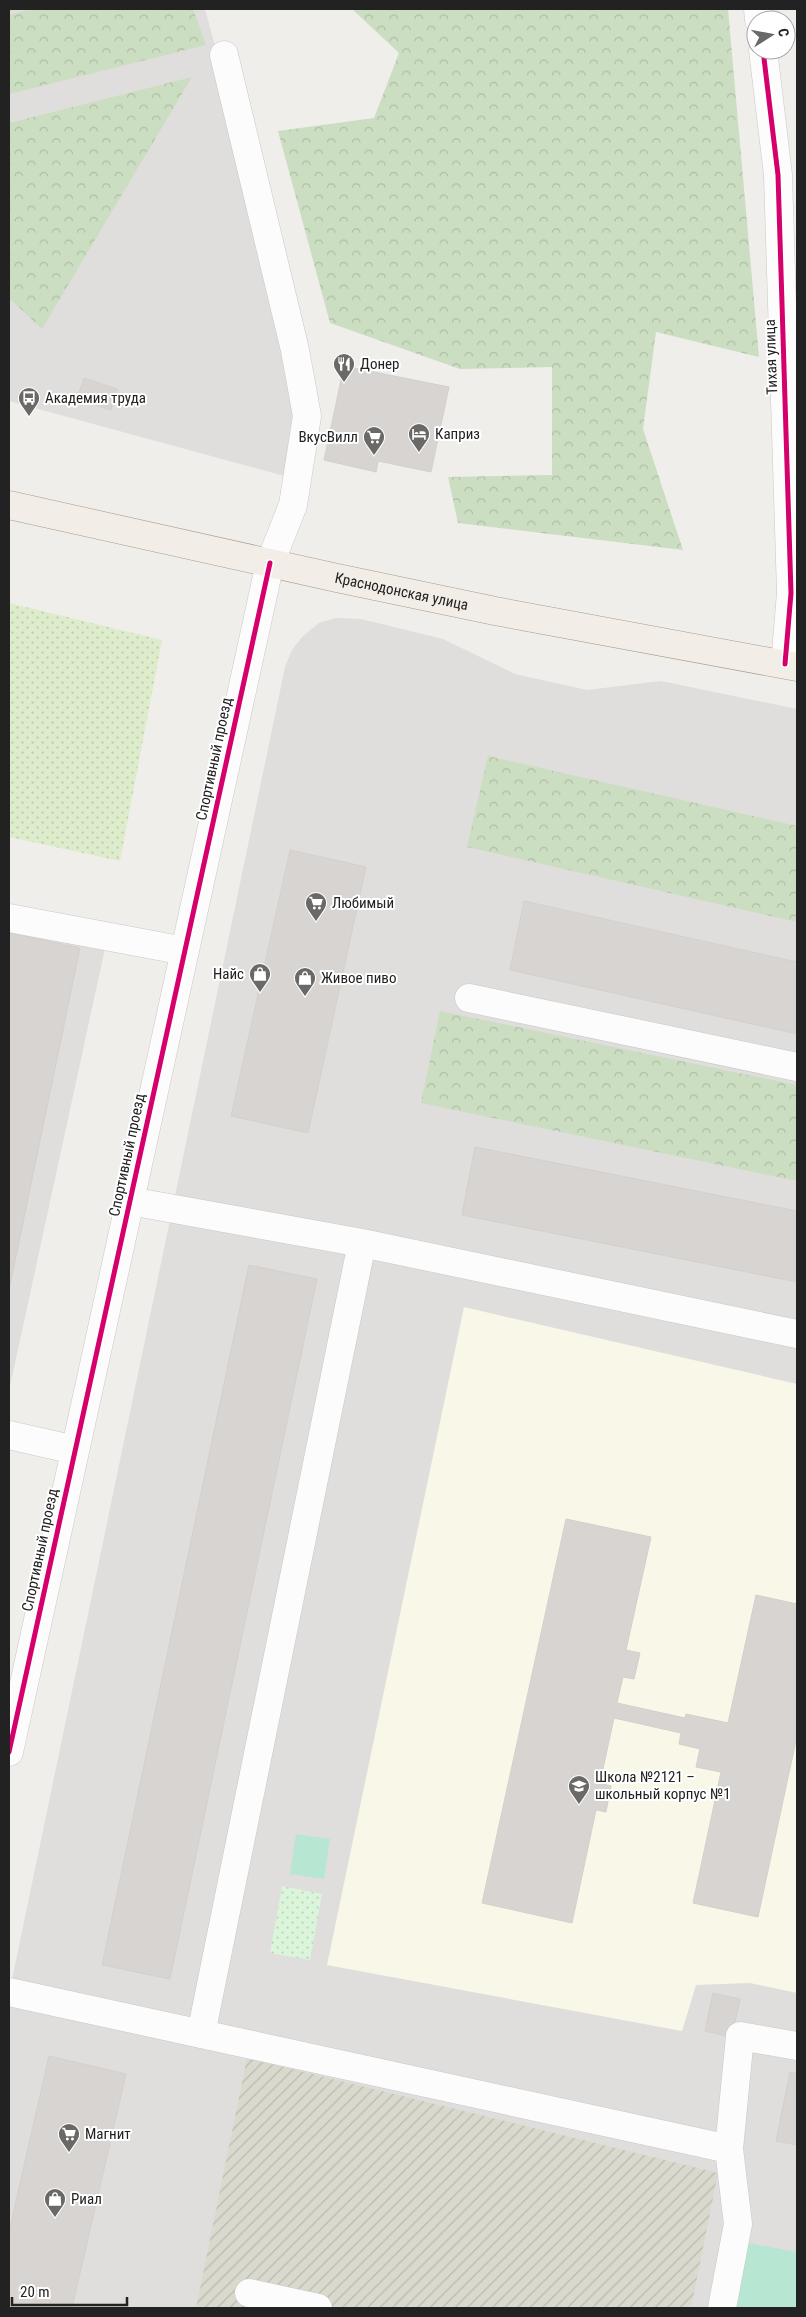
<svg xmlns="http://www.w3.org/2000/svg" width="806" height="2317" font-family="'Roboto Condensed',sans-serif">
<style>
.residential{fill:#dfdedc}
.education{fill:#f8f7e8}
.construction{fill:url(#construction-furrows)}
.grass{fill:url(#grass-dots)}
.forest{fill:url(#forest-crowns)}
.park{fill:url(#park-dots)}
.pitch{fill:#b7e6d2}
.building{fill:#d7d4d2;stroke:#d3d0cc}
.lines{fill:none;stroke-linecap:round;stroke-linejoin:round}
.minor-casing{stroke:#c9c8c7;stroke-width:29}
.major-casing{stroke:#a79c86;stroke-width:29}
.minor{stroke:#fdfcfc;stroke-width:28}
.major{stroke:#f3ede7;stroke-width:28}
.cycleway-casing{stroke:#fff;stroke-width:8}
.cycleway{stroke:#d6006c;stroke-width:5}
.labels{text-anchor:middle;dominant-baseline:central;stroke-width:4;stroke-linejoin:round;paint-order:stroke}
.street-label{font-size:15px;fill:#222;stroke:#fff}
.poi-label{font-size:15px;fill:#222;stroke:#fff;text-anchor:start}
</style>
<defs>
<pattern id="construction-furrows" width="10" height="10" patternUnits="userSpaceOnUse" patternTransform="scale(1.25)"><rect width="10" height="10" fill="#d9d9cd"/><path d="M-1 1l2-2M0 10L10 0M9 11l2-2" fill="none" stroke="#babab0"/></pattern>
<pattern id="grass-dots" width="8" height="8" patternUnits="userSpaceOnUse" patternTransform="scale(1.25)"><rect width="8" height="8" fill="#ddeccb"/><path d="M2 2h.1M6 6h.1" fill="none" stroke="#bdcaae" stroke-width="1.8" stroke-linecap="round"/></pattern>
<pattern id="forest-crowns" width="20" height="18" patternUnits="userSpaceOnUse" patternTransform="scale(1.25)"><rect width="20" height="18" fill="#cbdec1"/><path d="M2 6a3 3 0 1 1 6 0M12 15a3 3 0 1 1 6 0" fill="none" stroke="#aebea6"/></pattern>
<pattern id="park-dots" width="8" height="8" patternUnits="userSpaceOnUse" patternTransform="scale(1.25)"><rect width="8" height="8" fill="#daf5da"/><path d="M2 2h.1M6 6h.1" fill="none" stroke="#bbd2bb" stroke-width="1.8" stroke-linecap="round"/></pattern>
</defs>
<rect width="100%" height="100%" fill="#f0eeeb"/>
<!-- residential -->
<path class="residential" d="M 9,9 L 205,9 L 315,414 L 303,481 L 9,401 Z
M 336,618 L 361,619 L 443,639 L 515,674 L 587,690 L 661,681 L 797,709 L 797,2308 L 9,2308 L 9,1994 L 285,667 L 292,650 L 303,636 L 319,623 Z
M 9,906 L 109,930 L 9,1391 Z"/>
<!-- education -->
<path class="education" d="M 464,1307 L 797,1384 L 797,1993 L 750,1983 L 696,1985 L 682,2031 L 327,1965 Z"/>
<!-- construction -->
<path class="construction" d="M 247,2058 L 718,2173 L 691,2308 L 196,2308 Z"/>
<!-- grass -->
<path class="grass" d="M 9,603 L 162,640 L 120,861 L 9,837 Z"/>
<!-- forest -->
<path class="forest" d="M 32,9 L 193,9 L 206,45 L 9,94 L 9,15 Z
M 352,9 L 728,9 L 759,357 L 656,332 L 643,429 L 683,550 L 458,523 L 448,477 L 552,475 L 552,367 L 460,369 L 330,323 L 278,131 L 374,118 L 399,53 Z
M 192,77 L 42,329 L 9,298 L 9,123 Z
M 488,756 L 797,826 L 797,922 L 467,847 Z
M 440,1011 L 797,1085 L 797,1181 L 421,1103 Z"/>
<!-- park -->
<path class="park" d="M 282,1886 L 322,1894 L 310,1960 L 270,1953 Z"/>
<!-- pitch -->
<path class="pitch" d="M 296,1834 L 330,1839 L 324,1879 L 290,1874 Z
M 748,2243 L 797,2252 L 797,2308 L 737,2308 Z"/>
<!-- building -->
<path class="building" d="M 344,366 L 449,387 L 431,472 L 378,461 L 376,472 L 324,460 Z
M 84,378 L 117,389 L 111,410 L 77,399 Z
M 290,850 L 366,867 L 308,1133 L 231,1116 Z
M 524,901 L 797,962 L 797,1034 L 510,970 Z
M 9,933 L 80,948 L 9,1290 Z
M 475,1147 L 797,1211 L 797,1282 L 462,1215 Z
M 249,1265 L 317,1279 L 170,1979 L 102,1965 Z
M 566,1519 L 651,1537 L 626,1650 L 640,1653 L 634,1679 L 623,1677 L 617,1703 L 685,1718 L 686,1714 L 728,1723 L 756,1595 L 797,1604 L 797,1736 L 758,1917 L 693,1903 L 721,1772 L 696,1767 L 700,1749 L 679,1744 L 681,1733 L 614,1718 L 600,1783 L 611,1786 L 606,1812 L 596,1810 L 572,1923 L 482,1903 Z
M 713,1993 L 740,1999 L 732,2037 L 705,2031 Z
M 49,2056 L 126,2074 L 72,2308 L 9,2308 L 9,2232 Z
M 790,2072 L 797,2074 L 797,2145 L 776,2141 Z"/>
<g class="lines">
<!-- minor casing -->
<g class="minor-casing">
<path id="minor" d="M 758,9 L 759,20
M 763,50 L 778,175 L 791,593 L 785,664
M 9,918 L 185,951
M 469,998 L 797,1067
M 130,1201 L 362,1243 L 201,2034
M 362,1243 L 797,1334
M 9,1435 L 75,1450
M 9,1752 L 270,563 L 293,505 L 307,416 L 295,350 L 224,55
M 9,1992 L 729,2149 L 738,2224 L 722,2308
M 729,2149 L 740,2036 L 797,2046
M 249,2293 L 318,2308"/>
</g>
<!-- major casing -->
<g class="major-casing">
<g id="major">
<path id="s1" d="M 9,505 L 337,578 L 495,611 L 797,667"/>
</g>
</g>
<!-- minor -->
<use href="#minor" class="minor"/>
<!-- major -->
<use href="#major" class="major"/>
<!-- cycleway casing -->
<g class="cycleway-casing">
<path id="cycleway" d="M 763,50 L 778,175 L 791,593 L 785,664
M 9,1752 L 270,563"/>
</g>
<!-- cycleway -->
<use href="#cycleway" class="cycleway"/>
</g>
<!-- icons -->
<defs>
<g id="restaurant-pin" transform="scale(1.125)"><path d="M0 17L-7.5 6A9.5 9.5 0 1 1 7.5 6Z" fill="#6a6968" stroke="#fff"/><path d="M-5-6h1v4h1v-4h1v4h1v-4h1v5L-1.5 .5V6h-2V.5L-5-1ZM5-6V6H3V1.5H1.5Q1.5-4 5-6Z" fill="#fff"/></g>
<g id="bus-pin" transform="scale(1.125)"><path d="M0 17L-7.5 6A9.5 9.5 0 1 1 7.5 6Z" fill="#6a6968" stroke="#fff"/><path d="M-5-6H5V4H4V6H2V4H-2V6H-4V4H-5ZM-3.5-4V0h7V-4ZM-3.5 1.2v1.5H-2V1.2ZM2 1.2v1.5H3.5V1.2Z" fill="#fff"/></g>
<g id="hotel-pin" transform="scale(1.125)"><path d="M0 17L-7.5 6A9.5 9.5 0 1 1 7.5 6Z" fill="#6a6968" stroke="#fff"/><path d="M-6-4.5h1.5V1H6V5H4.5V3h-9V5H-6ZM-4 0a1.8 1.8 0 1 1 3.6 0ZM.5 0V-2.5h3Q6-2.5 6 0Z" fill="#fff"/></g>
<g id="supermarket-pin" transform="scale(1.125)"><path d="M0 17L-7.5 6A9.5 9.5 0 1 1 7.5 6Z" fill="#6a6968" stroke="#fff"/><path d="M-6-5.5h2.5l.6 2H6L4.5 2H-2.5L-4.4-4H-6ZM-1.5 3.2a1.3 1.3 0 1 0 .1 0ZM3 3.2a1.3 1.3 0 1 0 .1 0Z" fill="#fff"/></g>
<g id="shop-pin" transform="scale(1.125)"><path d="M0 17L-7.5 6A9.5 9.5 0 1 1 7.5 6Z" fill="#6a6968" stroke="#fff"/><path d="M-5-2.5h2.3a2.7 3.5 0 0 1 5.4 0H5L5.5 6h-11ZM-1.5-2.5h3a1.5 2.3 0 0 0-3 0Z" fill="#fff"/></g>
<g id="school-pin" transform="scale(1.125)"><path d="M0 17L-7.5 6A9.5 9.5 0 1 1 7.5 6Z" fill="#6a6968" stroke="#fff"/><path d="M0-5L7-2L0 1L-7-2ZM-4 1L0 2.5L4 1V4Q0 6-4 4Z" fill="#fff"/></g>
</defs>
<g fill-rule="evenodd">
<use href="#restaurant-pin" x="344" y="364"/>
<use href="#bus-pin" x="29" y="398"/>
<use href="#hotel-pin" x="419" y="434"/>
<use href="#supermarket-pin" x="374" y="437"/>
<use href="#supermarket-pin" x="316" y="903"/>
<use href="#shop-pin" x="260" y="974"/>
<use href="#shop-pin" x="305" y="978"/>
<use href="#school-pin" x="579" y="1786"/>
<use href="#supermarket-pin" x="69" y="2134"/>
<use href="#shop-pin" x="55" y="2199"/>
</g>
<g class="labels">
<!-- street labels -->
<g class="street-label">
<text transform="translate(771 357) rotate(-92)">Тихая улица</text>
<text stroke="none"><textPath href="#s1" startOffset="402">Краснодонская улица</textPath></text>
<text transform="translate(214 759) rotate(-78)">Спортивный проезд</text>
<text transform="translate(127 1155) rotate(-78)">Спортивный проезд</text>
<text transform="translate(40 1550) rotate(-78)">Спортивный проезд</text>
</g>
<!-- poi labels -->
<g class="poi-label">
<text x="360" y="364">Донер</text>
<text x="45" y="398">Академия труда</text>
<text x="435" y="434">Каприз</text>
<text x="358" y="437" text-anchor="end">ВкусВилл</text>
<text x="332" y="903">Любимый</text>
<text x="244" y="974" text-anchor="end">Найс</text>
<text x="321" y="978">Живое пиво</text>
<text x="595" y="1777">Школа №2121 –<tspan x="595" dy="17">школьный корпус №1</tspan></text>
<text x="85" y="2134">Магнит</text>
<text x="71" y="2199">Риал</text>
</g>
</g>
<!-- border -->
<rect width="806" height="2317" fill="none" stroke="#222222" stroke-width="20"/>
<!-- north arrow -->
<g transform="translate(771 35) rotate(79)"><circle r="24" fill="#ffffff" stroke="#a7a7a7"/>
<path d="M0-4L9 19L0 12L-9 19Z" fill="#6a6968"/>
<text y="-8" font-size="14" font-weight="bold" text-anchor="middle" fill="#222222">С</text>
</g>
<!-- scale -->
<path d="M12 2297v8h115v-8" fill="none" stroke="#222222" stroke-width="2.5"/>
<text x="20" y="2297" font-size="15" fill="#222222" stroke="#ffffff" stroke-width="4" paint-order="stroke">20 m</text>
</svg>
